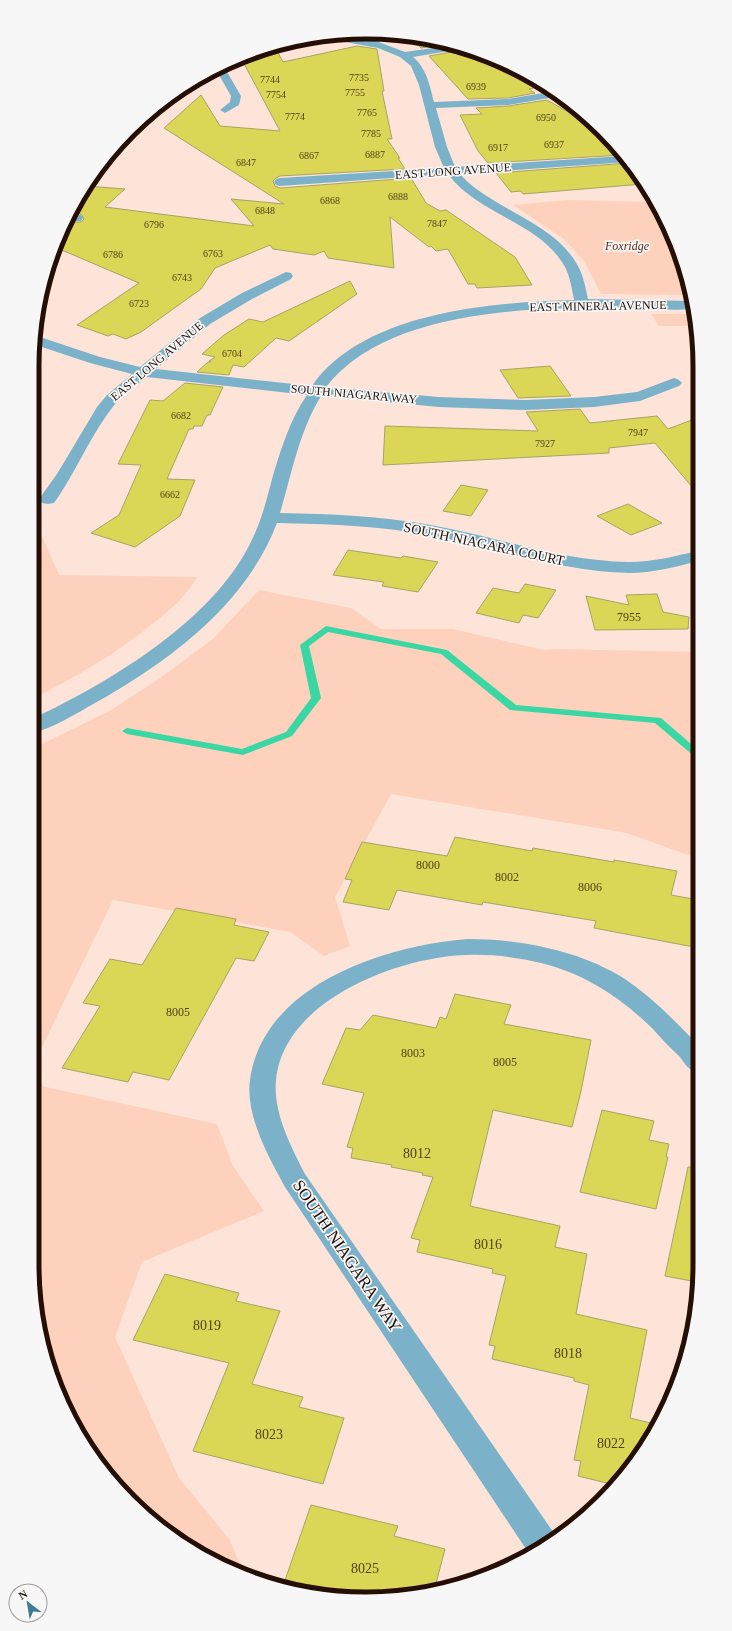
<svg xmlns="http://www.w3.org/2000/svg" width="732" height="1631" font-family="Georgia,serif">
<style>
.green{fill:#fed1bc}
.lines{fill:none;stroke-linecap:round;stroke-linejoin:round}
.stream{fill:#3ad6a3;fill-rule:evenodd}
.building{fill:#dcd657;stroke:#a6a366}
.minor{fill:#7bb2c9;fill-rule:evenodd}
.labels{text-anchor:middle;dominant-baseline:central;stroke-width:3.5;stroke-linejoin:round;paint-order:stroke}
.far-number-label{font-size:10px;fill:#53411a}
.far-street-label{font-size:12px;fill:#250f05;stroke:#f7f7f7}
.far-park-label{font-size:12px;font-style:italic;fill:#572d17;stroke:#f7f7f7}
.number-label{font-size:12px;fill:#53411a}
.street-label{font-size:14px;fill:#250f05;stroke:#f7f7f7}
.near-number-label{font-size:14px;fill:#53411a}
.near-street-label{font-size:17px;fill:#250f05;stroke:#f7f7f7}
.rim{fill:none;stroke:#250f05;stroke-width:5}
</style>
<rect width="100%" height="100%" fill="#fee4d8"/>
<!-- green -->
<path class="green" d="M 567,200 L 655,202 L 666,218 L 689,295 L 601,294 L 584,261 L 564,239 L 513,205 Z
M 651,314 L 695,314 L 697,326 L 659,326 Z
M 32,518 L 34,518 L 59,575 L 197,577 C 187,596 172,608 156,621 C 118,653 76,677 32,699 Z
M 259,590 L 351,608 L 381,629 L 453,629 L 544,650 L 556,649 L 698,652 L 699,859 L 627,833 L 391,794 L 335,897 L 350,946 L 324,956 L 290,932 L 113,900 L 32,1068 L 32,749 L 111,710 L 160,678 L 213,639 Z
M 32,1084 L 217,1124 L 233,1166 L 264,1211 L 142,1262 L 115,1337 L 179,1478 L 230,1540 L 242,1570 L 199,1554 L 115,1485 L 77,1432 L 50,1373 L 32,1265 Z"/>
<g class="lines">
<!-- stream -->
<path class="stream" d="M 326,626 L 447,650 L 516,705 L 661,718 L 698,750 L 698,758 L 695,757 L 655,723 L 510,710 L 441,654 L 328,632 L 309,646 L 321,698 L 292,736 L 243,755 L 127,734 L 122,731 L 127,728 L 242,749 L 286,732 L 311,698 L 300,645 Z
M 32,676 L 35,677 L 39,682 L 37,684 L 32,684 Z"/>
</g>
<!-- building -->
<path class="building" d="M 409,35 L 420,37 L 441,45 L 421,48 Z
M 274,45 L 283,62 L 357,46 L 377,49 L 384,91 L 382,91 L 392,139 L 387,139 L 400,158 L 398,158 L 405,169 L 280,176 L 276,178 L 273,181 L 275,186 L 280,188 L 411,178 L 426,203 L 440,211 L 446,210 L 515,257 L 532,285 L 477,288 L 475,284 L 468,284 L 448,249 L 436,251 L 431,246 L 429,247 L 390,217 L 394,268 L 328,258 L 324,251 L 314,255 L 273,249 L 270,245 L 215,268 L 201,289 L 141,332 L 126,339 L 113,334 L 108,336 L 77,325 L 139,283 L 57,248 L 53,252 L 66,222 L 81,222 L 84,219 L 81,214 L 71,213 L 77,199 L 86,186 L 125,189 L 105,207 L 254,226 L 231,199 L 284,204 L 164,128 L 201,95 L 220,126 L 280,131 L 241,58 Z
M 457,51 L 544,85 L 546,85 L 529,89 L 535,93 L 508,98 L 468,99 L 429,56 Z
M 547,100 L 598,129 L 617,146 L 623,155 L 488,163 L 478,151 L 460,115 L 482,114 L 476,108 L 508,106 Z
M 629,163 L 643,184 L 523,194 L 521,191 L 511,192 L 496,173 Z
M 350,281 L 357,294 L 289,341 L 276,338 L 244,367 L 233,365 L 229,375 L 197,372 L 208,362 L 211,362 L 209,361 L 215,357 L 202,354 L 224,335 L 249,319 L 263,322 Z
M 550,366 L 571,396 L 518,398 L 500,370 Z
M 185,383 L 223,387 L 210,415 L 207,415 L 202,426 L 194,426 L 193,429 L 189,429 L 167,479 L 195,480 L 180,516 L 135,547 L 91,533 L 119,515 L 141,465 L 118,464 L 150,400 L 163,401 Z
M 580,409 L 590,423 L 657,416 L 668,429 L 697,418 L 698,494 L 655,443 L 609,448 L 609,453 L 383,465 L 385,426 L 538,431 L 526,412 Z
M 461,485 L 488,490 L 471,516 L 443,511 Z
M 628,504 L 662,523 L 631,535 L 597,516 Z
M 348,550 L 401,558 L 403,556 L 438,562 L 418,592 L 382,586 L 384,582 L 333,575 Z
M 525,584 L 556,590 L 538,618 L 523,615 L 519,623 L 476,613 L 493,588 L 519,593 Z
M 657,594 L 663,612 L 689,617 L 688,629 L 595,630 L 586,596 L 629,605 L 626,595 Z
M 455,837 L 532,851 L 533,848 L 614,862 L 614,860 L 677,871 L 671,895 L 699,900 L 699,948 L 594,928 L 596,921 L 483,902 L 482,905 L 397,890 L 389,910 L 343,902 L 352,880 L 345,879 L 362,842 L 447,856 Z
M 176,908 L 236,919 L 234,925 L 269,932 L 254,961 L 236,958 L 169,1080 L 133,1072 L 128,1082 L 62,1068 L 100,1006 L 83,1003 L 110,959 L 142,965 Z
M 455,994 L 511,1005 L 504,1024 L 591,1040 L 581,1091 L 572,1127 L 493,1110 L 470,1206 L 560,1226 L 555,1247 L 587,1254 L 576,1314 L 647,1330 L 630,1418 L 655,1424 L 631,1469 L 615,1485 L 578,1476 L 581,1461 L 574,1460 L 589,1385 L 574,1381 L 574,1378 L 492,1359 L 495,1346 L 489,1345 L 506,1276 L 492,1273 L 493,1269 L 417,1252 L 420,1240 L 411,1238 L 433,1177 L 422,1175 L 423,1173 L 391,1167 L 392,1165 L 351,1158 L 353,1148 L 347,1147 L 364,1093 L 322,1084 L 346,1028 L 360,1030 L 373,1015 L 436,1028 L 440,1017 L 446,1019 Z
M 602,1110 L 654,1121 L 649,1140 L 669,1144 L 666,1157 L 668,1157 L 656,1209 L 580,1192 Z
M 688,1167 L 700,1168 L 700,1265 L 697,1282 L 665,1276 Z
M 165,1274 L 239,1293 L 236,1301 L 280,1311 L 252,1384 L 303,1397 L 299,1407 L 344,1418 L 323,1484 L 193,1451 L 229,1363 L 133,1340 Z
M 311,1505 L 398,1526 L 394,1536 L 445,1549 L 434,1591 L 366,1599 L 310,1594 L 283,1586 Z"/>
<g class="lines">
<!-- minor -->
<path class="minor" d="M 335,34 L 373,40 L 405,52 L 454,45 L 467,48 L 413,57 C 426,67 430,86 434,102 L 508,99 L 555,91 L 561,96 L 508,105 L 436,108 L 447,147 L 455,167 L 624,156 L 628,162 L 460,174 C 470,186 485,195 498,203 C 528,221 565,237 580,270 C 584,279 586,290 588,299 L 691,301 L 693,309 C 670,311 646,308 624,308 C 532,307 387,309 326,387 L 439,397 L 526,400 L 594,397 L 637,392 L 674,378 L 679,380 L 682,383 L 679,386 L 640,401 L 594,407 L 526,410 L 439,407 L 321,396 C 299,432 292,473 280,513 C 331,514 381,516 431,525 C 497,537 562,561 629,562 C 653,562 675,556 698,551 L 698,561 C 675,567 653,573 629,573 C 562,572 497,548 430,535 C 380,526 328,524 277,523 C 246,605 168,662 95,703 C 75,714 54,728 32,733 L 32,719 C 112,681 220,617 255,533 C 264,513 268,493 274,472 C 282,446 291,418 307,395 L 147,377 C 137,385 124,393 116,403 C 91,433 77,471 54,503 L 48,504 L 42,503 L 39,499 L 57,474 L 97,407 L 107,395 L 132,374 L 90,363 L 36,345 L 37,336 L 100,357 L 140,367 L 200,318 L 242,293 L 286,272 L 291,273 L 293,276 L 291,279 L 252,299 L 210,324 L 156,369 L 312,386 C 363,312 492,302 574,300 C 572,289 570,277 565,267 C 540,222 478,215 448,174 L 280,186 L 276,185 L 274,182 L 276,179 L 280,178 L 444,168 L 435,147 L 419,85 L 411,66 L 400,57 L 378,48 L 318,37 Z
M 223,65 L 241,96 L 239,105 L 225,113 L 220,110 L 230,102 L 231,96 L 215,68 Z
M 70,214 L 81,215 L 83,218 L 81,221 L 67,221 Z
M 467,939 C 520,939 579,950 625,979 C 653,998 676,1022 699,1046 L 699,1071 C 696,1070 692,1070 690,1069 C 686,1066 683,1061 680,1057 C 670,1048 661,1038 652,1028 C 620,997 585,974 541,963 C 508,955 471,952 437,958 C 375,968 283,1008 276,1080 C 273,1113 291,1146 305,1174 L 556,1536 L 556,1537 L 530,1555 L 285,1187 C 269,1158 245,1115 250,1080 C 263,984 385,946 467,939 Z"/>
</g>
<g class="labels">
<!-- far-number labels -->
<g class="far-number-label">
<text x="359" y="77">7735</text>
<text x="270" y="79">7744</text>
<text x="476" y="86">6939</text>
<text x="355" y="92">7755</text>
<text x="276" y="94">7754</text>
<text x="367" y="112">7765</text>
<text x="295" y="116">7774</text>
<text x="546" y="117">6950</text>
<text x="371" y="133">7785</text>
<text x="554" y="144">6937</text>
<text x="498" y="147">6917</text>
<text x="375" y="154">6887</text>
<text x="309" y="155">6867</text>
<text x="246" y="162">6847</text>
<text x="398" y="196">6888</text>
<text x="330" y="200">6868</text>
<text x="265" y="210">6848</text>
<text x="437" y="223">7847</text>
<text x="154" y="224">6796</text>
<text x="213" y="253">6763</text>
<text x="113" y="254">6786</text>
<text x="182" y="277">6743</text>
<text x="139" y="303">6723</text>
<text x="232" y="353">6704</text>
<text x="181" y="415">6682</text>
<text x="638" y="432">7947</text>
<text x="545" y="443">7927</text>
<text x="170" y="494">6662</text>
</g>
<!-- far-street labels -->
<g class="far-street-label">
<text transform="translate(453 171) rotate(-4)">EAST LONG AVENUE</text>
<text transform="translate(598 306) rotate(-1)">EAST MINERAL AVENUE</text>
<text transform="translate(157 361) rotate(-40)">EAST LONG AVENUE</text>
<text transform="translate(354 394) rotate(5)">SOUTH NIAGARA WAY</text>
</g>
<!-- far-park labels -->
<g class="far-park-label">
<text x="627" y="246">Foxridge</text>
</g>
<!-- number labels -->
<g class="number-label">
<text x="629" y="617">7955</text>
<text x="428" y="865">8000</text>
<text x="507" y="877">8002</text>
<text x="590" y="887">8006</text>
<text x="178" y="1012">8005</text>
<text x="413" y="1053">8003</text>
<text x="505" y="1062">8005</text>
</g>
<!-- street labels -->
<g class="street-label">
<text transform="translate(484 544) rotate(12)">SOUTH NIAGARA COURT</text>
</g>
<!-- near-number labels -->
<g class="near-number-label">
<text x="417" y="1153">8012</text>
<text x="488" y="1244">8016</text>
<text x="207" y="1325">8019</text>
<text x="568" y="1353">8018</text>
<text x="269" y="1434">8023</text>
<text x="611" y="1443">8022</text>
<text x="365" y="1568">8025</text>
</g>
<!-- near-street labels -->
<g class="near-street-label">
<text transform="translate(347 1256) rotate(56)">SOUTH NIAGARA WAY</text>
</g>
</g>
<!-- crop -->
<path d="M0 0H732V1631H0ZM366 39H366A327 327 0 0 1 693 366V1265A327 327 0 0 1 366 1592H366A327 327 0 0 1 39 1265V366A327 327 0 0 1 366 39Z" fill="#f7f7f7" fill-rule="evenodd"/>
<path class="rim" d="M366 39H366A327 327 0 0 1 693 366V1265A327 327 0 0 1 366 1592H366A327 327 0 0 1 39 1265V366A327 327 0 0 1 366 39Z"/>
<!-- north arrow -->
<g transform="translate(28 1603) rotate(329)"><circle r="19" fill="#f7f7f7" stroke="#a39a96"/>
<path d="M0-3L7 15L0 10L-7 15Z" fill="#407b93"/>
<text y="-6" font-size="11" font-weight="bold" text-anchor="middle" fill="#250f05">N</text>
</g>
</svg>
